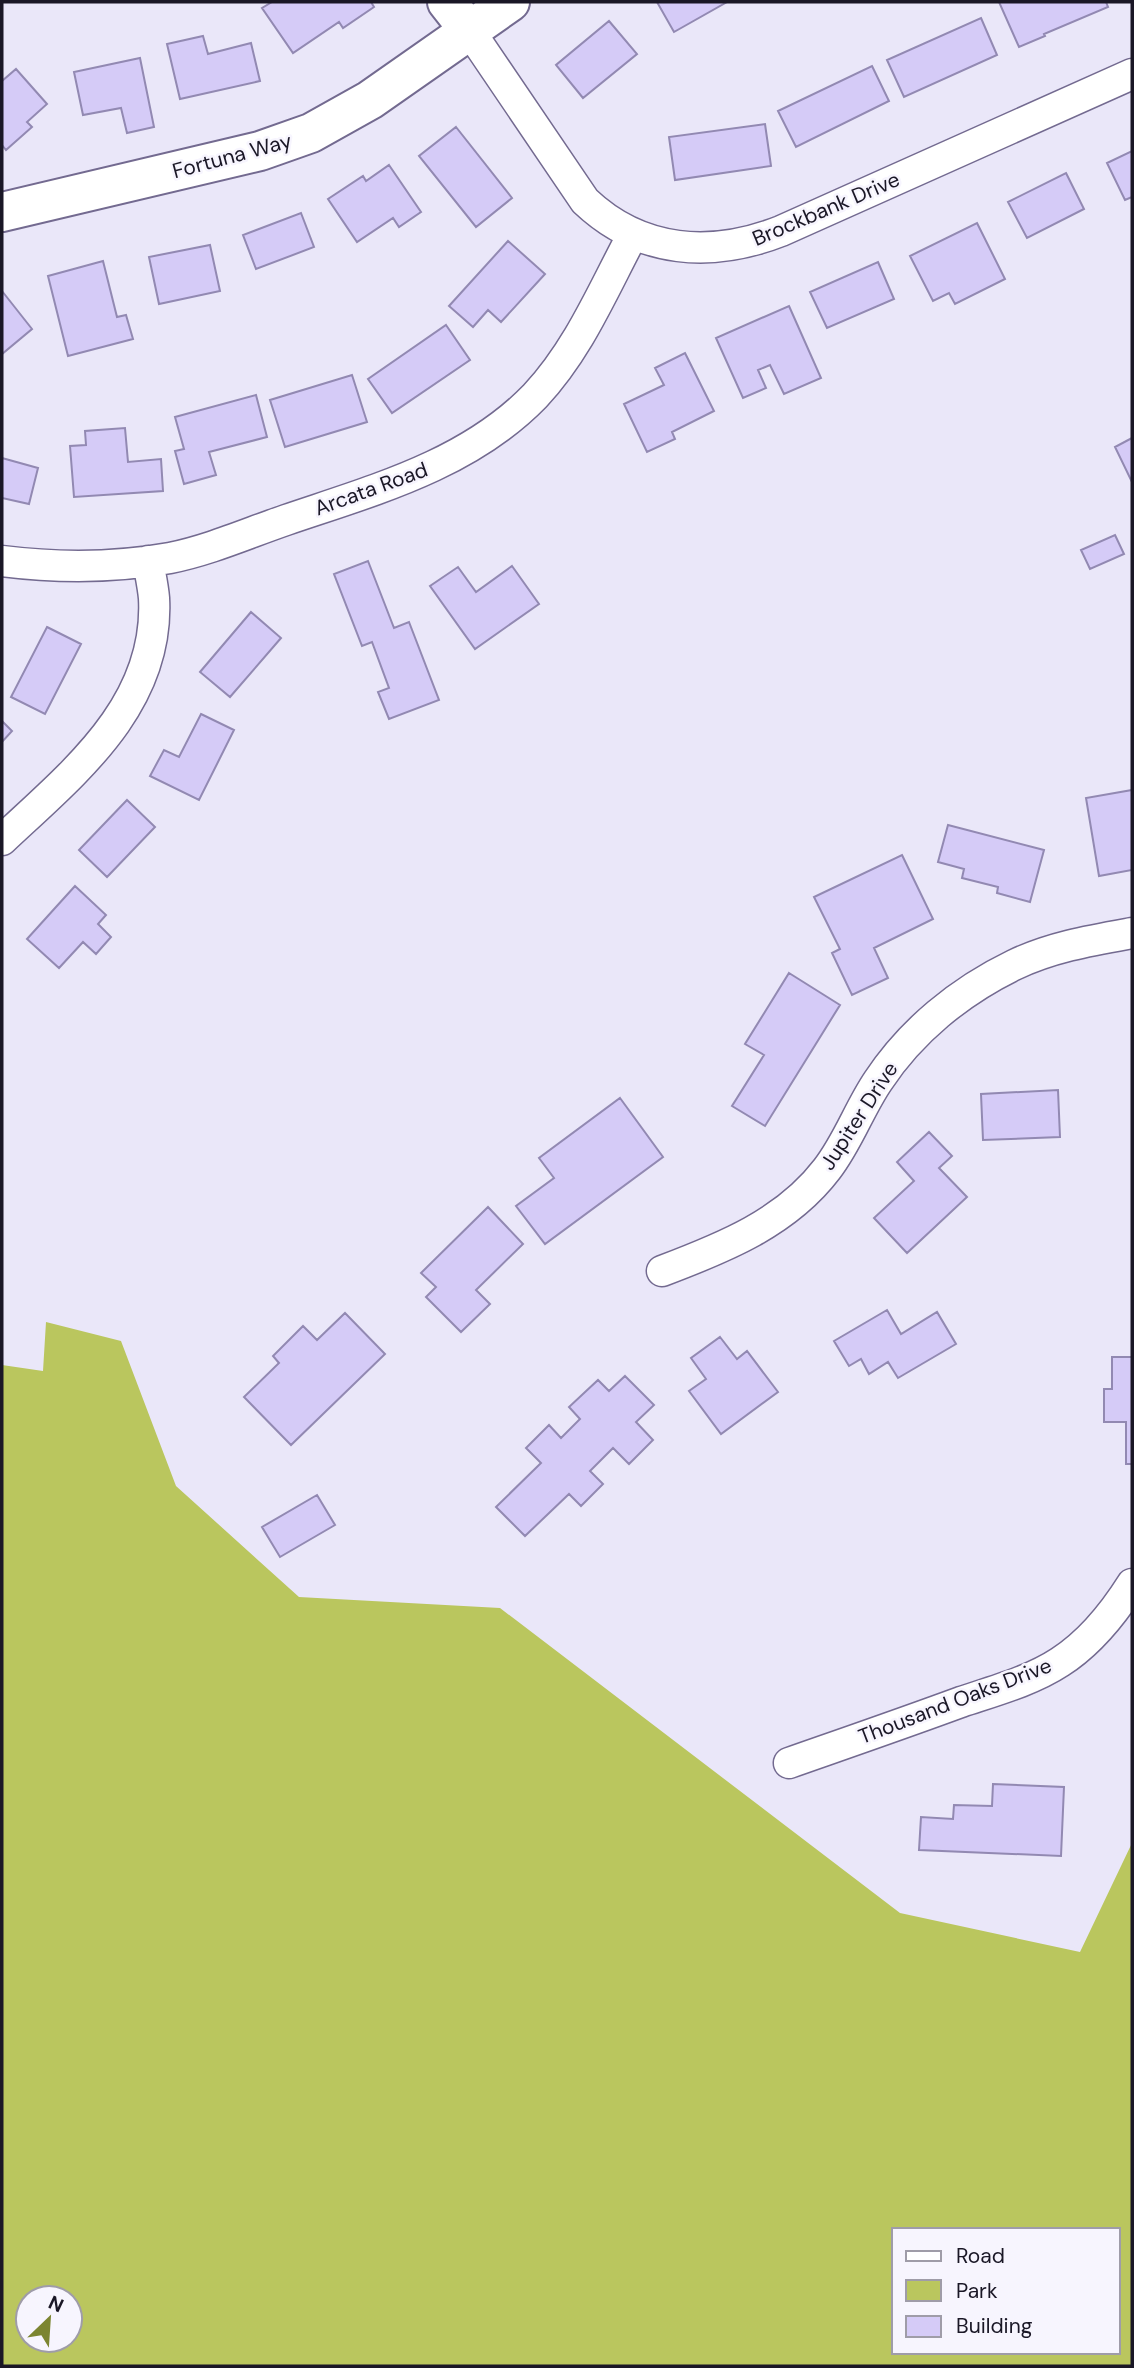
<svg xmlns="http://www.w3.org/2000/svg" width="1134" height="2368" font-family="'DM Sans',sans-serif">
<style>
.green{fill:#bac65e;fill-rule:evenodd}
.building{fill:#d5cbf7;stroke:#9289b2;stroke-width:2}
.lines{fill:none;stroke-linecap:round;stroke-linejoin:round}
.street-casing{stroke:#736a90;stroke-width:33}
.secondary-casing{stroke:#736a90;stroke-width:42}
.street{stroke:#fff;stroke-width:30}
.secondary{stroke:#fff;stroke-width:38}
.labels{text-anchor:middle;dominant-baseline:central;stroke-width:5;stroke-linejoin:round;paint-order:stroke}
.street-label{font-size:21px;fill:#1a1726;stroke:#f7f5fe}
</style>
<rect width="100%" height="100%" fill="#eae7f9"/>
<!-- green -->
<path class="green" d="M 46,1322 L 121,1341 L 176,1486 L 299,1597 L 500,1608 L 900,1913 L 1080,1952 L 1132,1843 L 1132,2366 L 2,2366 L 2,1365 L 43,1371 ZM 894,2230 L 1118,2230 L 1118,2352 L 894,2352 ZM 28,2298 L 70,2298 L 70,2340 L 28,2340 Z"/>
<!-- building -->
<path class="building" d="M 272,2 L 371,2 L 374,7 L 343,28 L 339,22 L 293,53 L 262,8 Z
M 657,2 L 727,2 L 674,32 Z
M 999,2 L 1106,2 L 1108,7 L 1044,34 L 1045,36 L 1019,47 Z
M 981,18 L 997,55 L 904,97 L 887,60 Z
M 609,21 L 637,54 L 583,98 L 556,65 Z
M 203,36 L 208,54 L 251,43 L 260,81 L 180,99 L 167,44 Z
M 140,58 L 154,127 L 127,133 L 121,108 L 83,115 L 74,72 Z
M 872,66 L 889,101 L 796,147 L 778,111 Z
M 16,69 L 47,104 L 27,122 L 32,127 L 6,150 L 2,145 L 2,81 Z
M 765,124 L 771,166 L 675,180 L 669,137 Z
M 456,127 L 512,198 L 476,227 L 419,156 Z
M 1132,151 L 1132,197 L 1125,200 L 1107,163 Z
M 389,165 L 421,212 L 399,227 L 393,218 L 357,242 L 328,199 L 363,176 L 366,181 Z
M 1066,173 L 1084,209 L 1027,238 L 1008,202 Z
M 301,213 L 314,247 L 256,269 L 243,235 Z
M 977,223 L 1005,279 L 955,304 L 949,293 L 933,301 L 910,256 Z
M 508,241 L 545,274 L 501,322 L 488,310 L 473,327 L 449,306 Z
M 210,245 L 220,291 L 159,304 L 149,257 Z
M 103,261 L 117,317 L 126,315 L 133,339 L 68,356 L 48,276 Z
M 878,262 L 894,299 L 827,328 L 810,292 Z
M 2,291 L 32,329 L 2,354 Z
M 789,306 L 821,378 L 784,394 L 770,365 L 758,370 L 766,388 L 743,398 L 716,338 Z
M 446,325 L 470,360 L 392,413 L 368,379 Z
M 685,353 L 714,411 L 672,432 L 675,439 L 647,452 L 624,404 L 664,385 L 655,368 Z
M 352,375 L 367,422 L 285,447 L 270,400 Z
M 256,395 L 267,437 L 209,452 L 216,475 L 184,484 L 175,451 L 184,449 L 175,417 Z
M 125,428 L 128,462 L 161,459 L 163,491 L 74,497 L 70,446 L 86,445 L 85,431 Z
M 1132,438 L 1132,482 L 1115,447 Z
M 2,458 L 38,468 L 29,504 L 2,498 Z
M 1115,535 L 1124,554 L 1090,569 L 1081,550 Z
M 368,561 L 394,628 L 409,622 L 439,700 L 389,719 L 378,692 L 389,688 L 372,642 L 362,646 L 334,574 Z
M 512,566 L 539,604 L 475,649 L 430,586 L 458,567 L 476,592 Z
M 251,612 L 281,638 L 230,697 L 200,672 Z
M 47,627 L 81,644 L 45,714 L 11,697 Z
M 201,714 L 234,730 L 199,800 L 150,776 L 164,750 L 179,757 Z
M 2,721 L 12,731 L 2,742 Z
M 1132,790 L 1132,870 L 1099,876 L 1086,798 Z
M 127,800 L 155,827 L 107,877 L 79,850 Z
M 948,825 L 1044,850 L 1030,902 L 997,893 L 998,887 L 962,878 L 964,869 L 938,862 Z
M 902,855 L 933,919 L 874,948 L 888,978 L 852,995 L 832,953 L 840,949 L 814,897 Z
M 75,886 L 106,915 L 98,924 L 111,937 L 96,954 L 83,942 L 59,968 L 27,939 Z
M 789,973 L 840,1005 L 765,1126 L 732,1106 L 764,1055 L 745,1044 Z
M 1058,1090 L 1060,1137 L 983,1140 L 981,1094 Z
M 620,1098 L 663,1157 L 545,1244 L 516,1206 L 554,1178 L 539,1158 Z
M 929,1132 L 952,1156 L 939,1168 L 967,1197 L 907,1253 L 874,1218 L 914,1181 L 897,1162 Z
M 488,1207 L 523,1244 L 476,1290 L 490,1304 L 461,1332 L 426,1297 L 436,1287 L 421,1273 Z
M 887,1310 L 901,1334 L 937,1312 L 956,1344 L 898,1378 L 888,1362 L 869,1374 L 861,1359 L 849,1366 L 834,1341 Z
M 345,1313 L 385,1354 L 291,1445 L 244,1397 L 279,1363 L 273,1356 L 303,1326 L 317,1340 Z
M 720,1337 L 737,1359 L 747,1351 L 778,1392 L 721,1434 L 689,1391 L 706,1379 L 691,1358 Z
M 1112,1357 L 1132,1357 L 1132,1464 L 1126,1464 L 1126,1422 L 1104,1422 L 1104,1389 L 1112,1389 Z
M 625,1376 L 654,1405 L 636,1422 L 653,1440 L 629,1464 L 613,1448 L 590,1471 L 603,1484 L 581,1506 L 569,1494 L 525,1536 L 496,1507 L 541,1463 L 526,1448 L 549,1425 L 561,1438 L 580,1419 L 569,1407 L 598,1380 L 609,1391 Z
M 317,1495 L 335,1525 L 280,1557 L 262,1527 Z
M 993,1784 L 1064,1787 L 1061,1856 L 919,1850 L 921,1817 L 953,1819 L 954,1805 L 992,1806 Z"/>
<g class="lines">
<!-- street casing -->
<g class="street-casing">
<path id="street" d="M 469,30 L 585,201 C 641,254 712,258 781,231 L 1132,74
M 2,561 C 58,568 114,568 170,558 C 210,550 248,533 286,520 C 374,490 468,465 535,396 C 579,349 603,290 633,234
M 2,840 C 72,774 160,706 154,598 C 153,586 150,573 148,561
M 662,1271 C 723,1248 786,1223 827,1169 C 848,1142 859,1109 878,1081 C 911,1031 960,991 1014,965 C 1051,947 1093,940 1132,933
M 789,1763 C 846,1743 904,1723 961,1702 C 994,1691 1031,1681 1060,1662 C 1091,1642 1113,1614 1132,1584"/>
</g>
<!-- secondary casing -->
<g class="secondary-casing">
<path id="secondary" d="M 447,2 L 469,30
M 2,212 L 260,151 L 311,133 L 370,100 L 510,2"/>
</g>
<!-- street -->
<use href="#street" class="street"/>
<!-- secondary -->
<use href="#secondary" class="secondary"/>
</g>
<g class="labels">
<!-- street labels -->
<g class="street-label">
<text transform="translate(232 156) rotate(-15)">Fortuna Way</text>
<text transform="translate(826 209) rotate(-23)">Brockbank Drive</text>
<text transform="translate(371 489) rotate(-20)">Arcata Road</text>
<text transform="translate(859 1116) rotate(-57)">Jupiter Drive</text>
<text transform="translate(955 1701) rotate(-21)">Thousand Oaks Drive</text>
</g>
</g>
<!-- border -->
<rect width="1134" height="2368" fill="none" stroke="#1a1726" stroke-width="7"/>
<!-- legend -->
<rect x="892" y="2228" width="228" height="126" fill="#f7f5fe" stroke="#9f9ca8" stroke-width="2"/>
<rect x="906" y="2251" width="35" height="10" fill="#ffffff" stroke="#9f9ca8" stroke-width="2"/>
<text x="956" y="2263" font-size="21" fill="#1a1726">Road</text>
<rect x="906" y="2280" width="35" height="21" fill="#bac65e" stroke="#9f9ca8" stroke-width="2"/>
<text x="956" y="2298" font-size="21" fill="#1a1726">Park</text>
<rect x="906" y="2316" width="35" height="21" fill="#d5cbf7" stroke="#9f9ca8" stroke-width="2"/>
<text x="956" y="2333" font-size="21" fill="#1a1726">Building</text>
<!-- north arrow -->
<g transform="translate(49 2319) rotate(25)"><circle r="33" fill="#f7f5fe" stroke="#9f9ca8" stroke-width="2"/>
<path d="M0-5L12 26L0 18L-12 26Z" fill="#7c8531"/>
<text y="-10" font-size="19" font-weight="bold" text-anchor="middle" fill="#1a1726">N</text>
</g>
</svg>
